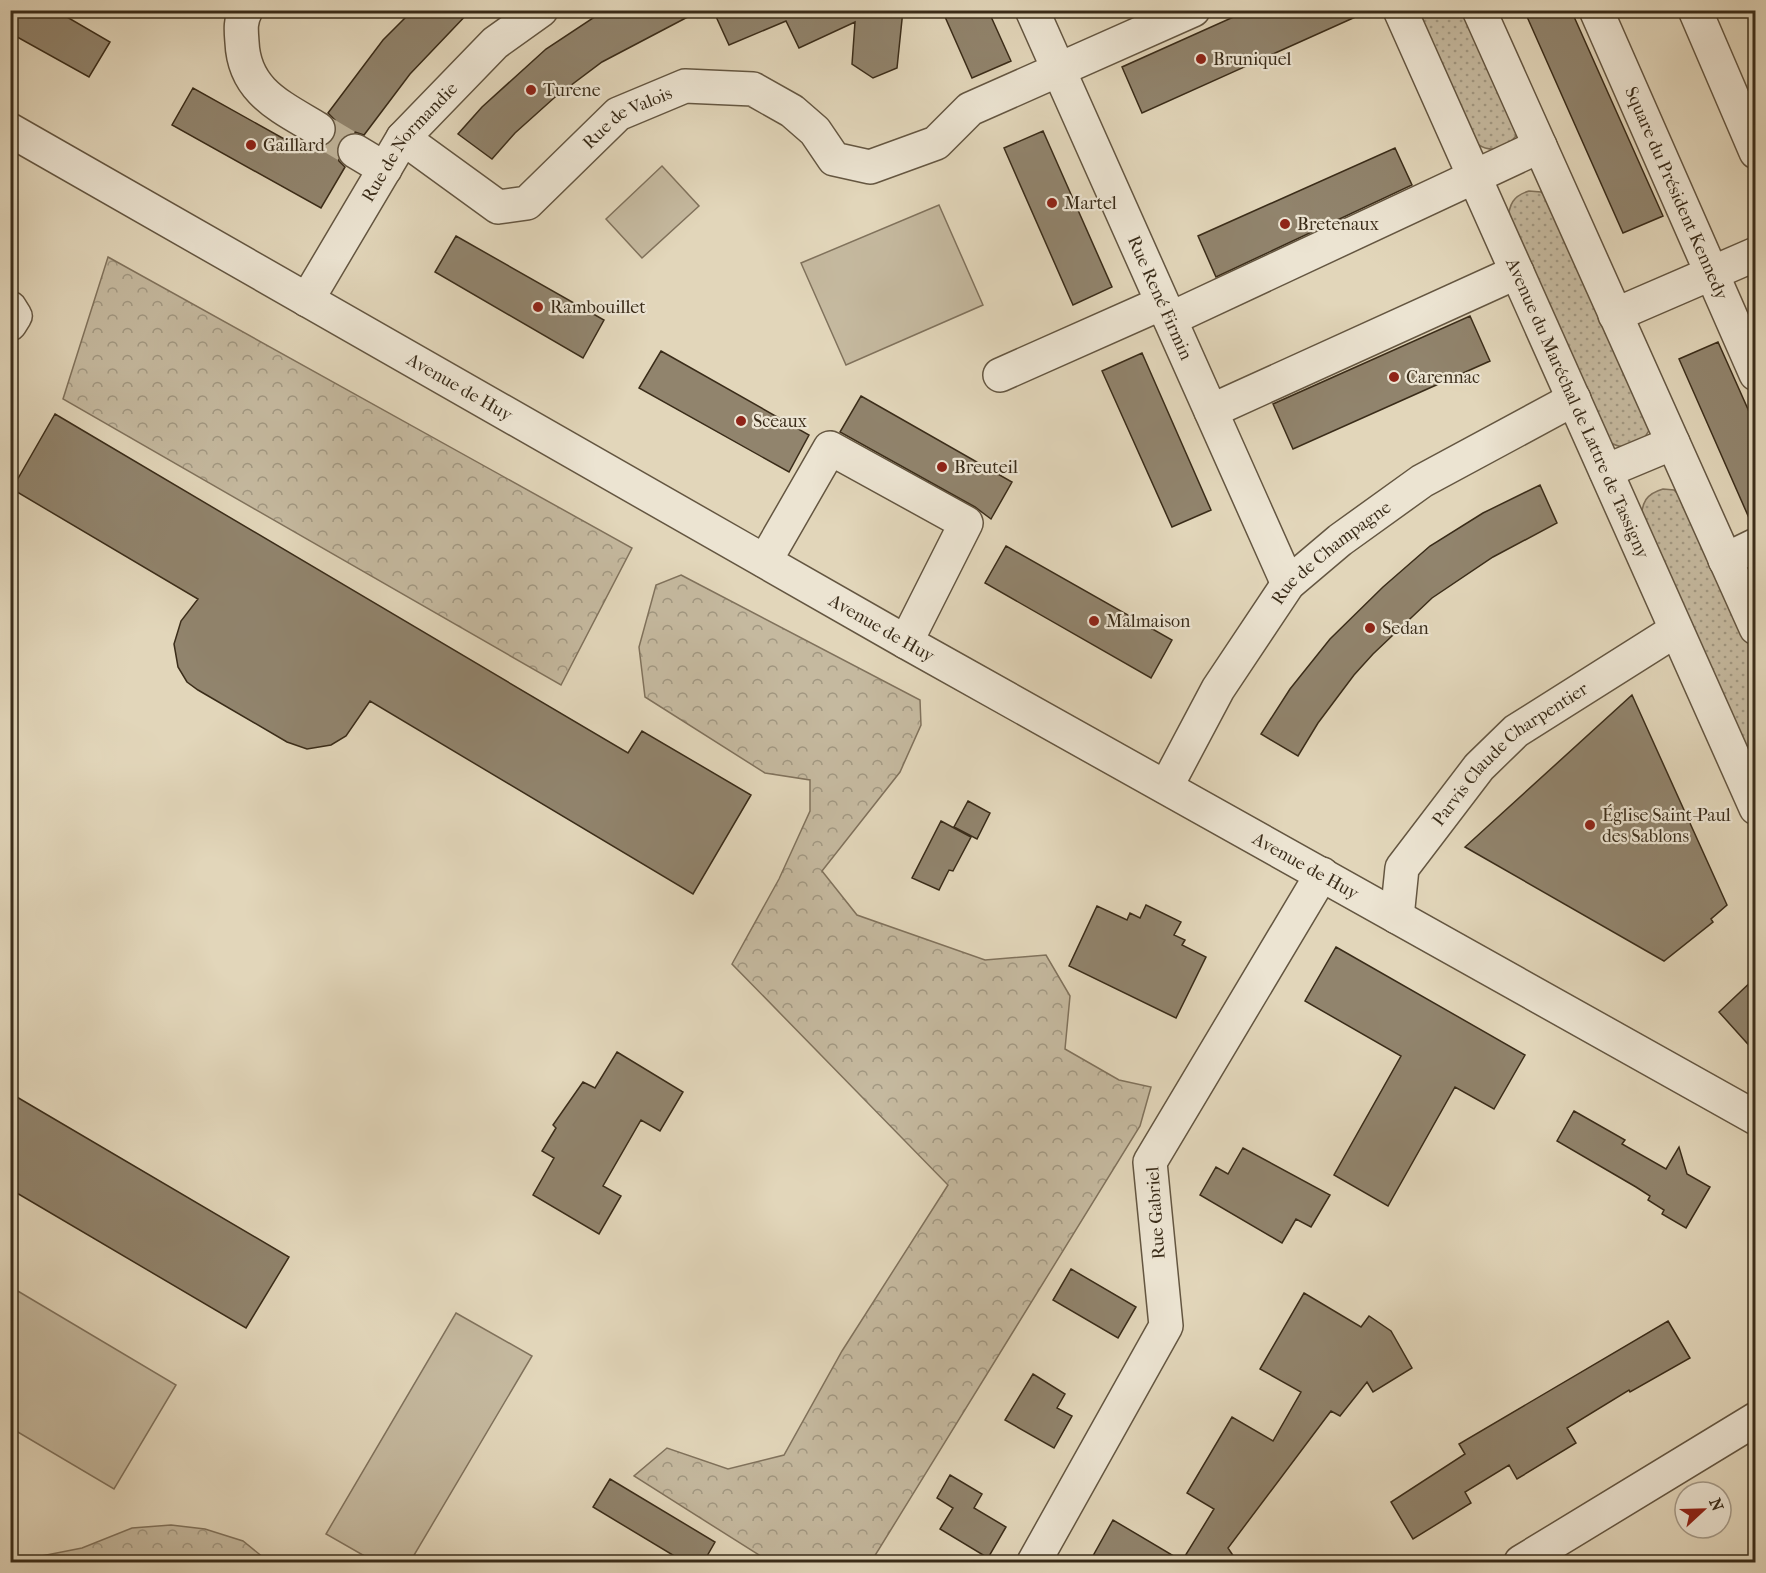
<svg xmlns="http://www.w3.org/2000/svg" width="1766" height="1573" font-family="'IM FELL French Canon',serif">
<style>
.grass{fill:url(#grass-dots);stroke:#80725c;stroke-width:1.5}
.forest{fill:url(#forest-crowns);stroke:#80725c;stroke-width:1.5}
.green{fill:#c5b99f;stroke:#80725c;stroke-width:1.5}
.building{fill:#91846d;stroke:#3a2c19;stroke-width:1.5}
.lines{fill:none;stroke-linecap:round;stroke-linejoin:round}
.minor-tunnel{stroke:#c0b49a;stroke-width:33;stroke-dasharray:33 16;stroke-linecap:butt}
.minor-casing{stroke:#645641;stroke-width:36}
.minor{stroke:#ece4d2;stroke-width:33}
.poi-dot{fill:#8f2418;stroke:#ece4d2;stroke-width:2}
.labels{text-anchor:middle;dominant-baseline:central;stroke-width:4.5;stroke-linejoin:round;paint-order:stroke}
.poi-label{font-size:18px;fill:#3a2c19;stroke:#ece4d2;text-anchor:start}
.street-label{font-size:18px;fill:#3a2c19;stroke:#ece4d2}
</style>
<defs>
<pattern id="grass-dots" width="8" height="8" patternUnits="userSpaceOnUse" patternTransform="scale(1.5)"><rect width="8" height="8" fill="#c5b99f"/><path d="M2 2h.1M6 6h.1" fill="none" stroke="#a19781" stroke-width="1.8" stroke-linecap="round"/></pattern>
<pattern id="forest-crowns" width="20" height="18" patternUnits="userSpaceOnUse" patternTransform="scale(1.5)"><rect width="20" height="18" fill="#c5b99f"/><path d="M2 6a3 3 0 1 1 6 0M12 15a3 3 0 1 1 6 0" fill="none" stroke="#a19781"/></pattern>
</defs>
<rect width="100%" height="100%" fill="#e2d6ba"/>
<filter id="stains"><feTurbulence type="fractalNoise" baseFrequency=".00333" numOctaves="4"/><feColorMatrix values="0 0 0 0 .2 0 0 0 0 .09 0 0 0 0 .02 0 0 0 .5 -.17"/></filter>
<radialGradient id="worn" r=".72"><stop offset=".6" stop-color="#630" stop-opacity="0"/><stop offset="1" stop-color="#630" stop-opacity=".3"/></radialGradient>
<!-- grass -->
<path class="grass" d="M 1415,11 L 1470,11 L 1517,115 L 1516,136 C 1505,149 1493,154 1477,144 Z
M 1529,191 L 1541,192 L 1550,200 L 1651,424 C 1646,444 1628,453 1609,442 L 1508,221 C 1509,204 1513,196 1529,191 Z
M 1663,489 L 1674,490 L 1689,505 L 1755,654 L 1755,759 L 1748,755 L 1641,519 C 1642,502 1646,494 1663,489 Z"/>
<!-- forest -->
<path class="forest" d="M 108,257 L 632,548 L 561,685 L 63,399 Z
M 681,575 L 920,700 L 921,725 L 900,772 L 822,871 L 857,915 L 985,960 L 1046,955 L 1070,996 L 1065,1049 L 1119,1080 L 1151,1087 L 1140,1126 L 871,1562 L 770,1562 L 634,1476 L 667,1448 L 728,1469 L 784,1455 L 842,1351 L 948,1185 L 732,964 L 779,879 L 810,811 L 810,780 L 765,773 L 645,697 L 639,647 L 656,585 Z
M 171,1525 L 205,1529 L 243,1541 L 269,1562 L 11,1562 L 82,1548 L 132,1528 Z"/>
<!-- green -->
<path class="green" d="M 662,166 L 699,206 L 642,258 L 606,219 Z
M 939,205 L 983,305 L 846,365 L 801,263 Z
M 11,1287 L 176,1385 L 114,1489 L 11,1428 Z
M 456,1313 L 532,1356 L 410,1562 L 375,1562 L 326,1534 Z"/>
<!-- building -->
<path class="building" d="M 10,10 L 55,10 L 110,42 L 89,77 L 10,33 Z
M 413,10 L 471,10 L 410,74 L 364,135 L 355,132 L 346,134 L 339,141 L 336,151 L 339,161 L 345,167 L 321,208 L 172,125 L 193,88 L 302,149 L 306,144 L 317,148 L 327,146 L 334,139 L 337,130 L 335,120 L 328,113 L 383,40 Z
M 605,10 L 701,10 L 602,62 L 554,98 L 515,133 L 492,159 L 458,134 L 482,107 L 546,49 Z
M 713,10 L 903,10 L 897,68 L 873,78 L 852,64 L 855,22 L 799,48 L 786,21 L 729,45 Z
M 942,10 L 988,10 L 1011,61 L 972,78 Z
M 1249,10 L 1371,10 L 1142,113 L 1122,67 Z
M 1524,10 L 1571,10 L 1663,216 L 1623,233 Z
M 1043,131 L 1112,287 L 1073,305 L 1004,148 Z
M 1395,148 L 1412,185 L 1216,277 L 1198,236 Z
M 456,236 L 604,320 L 583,358 L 435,272 Z
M 1470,316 L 1490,361 L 1293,449 L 1273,404 Z
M 1718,342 L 1755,425 L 1755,527 L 1753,527 L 1679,359 Z
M 661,351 L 809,435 L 789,472 L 639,388 Z
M 1142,353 L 1211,510 L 1172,527 L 1102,371 Z
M 861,396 L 1012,482 L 991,519 L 975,507 L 840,432 Z
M 55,414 L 628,753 L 642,731 L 751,795 L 693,894 L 370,701 L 346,736 L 331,745 L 307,749 L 287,742 L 198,690 L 187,682 L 178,667 L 174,644 L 181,621 L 198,599 L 12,489 Z
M 1540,485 L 1557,523 L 1493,557 L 1432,598 L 1373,654 L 1354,675 L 1318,723 L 1298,756 L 1261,734 L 1290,689 L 1330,639 L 1383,587 L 1430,546 L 1483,513 Z
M 1006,546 L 1172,640 L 1151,678 L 985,583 Z
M 1632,695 L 1727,905 L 1711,919 L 1713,922 L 1664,961 L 1465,847 Z
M 968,801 L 990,813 L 977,839 L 954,827 Z
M 941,821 L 971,837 L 953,871 L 949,870 L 939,890 L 912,878 Z
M 1146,905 L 1181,922 L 1174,935 L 1185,940 L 1182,945 L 1206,957 L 1176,1018 L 1069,966 L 1097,906 L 1127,920 L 1130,913 L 1140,918 Z
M 1336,947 L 1525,1055 L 1494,1109 L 1455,1087 L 1388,1206 L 1334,1175 L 1401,1056 L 1305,1001 Z
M 1755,978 L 1755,1052 L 1719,1012 Z
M 617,1052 L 683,1092 L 660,1131 L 641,1120 L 603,1186 L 621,1196 L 599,1234 L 533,1195 L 554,1158 L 542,1151 L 556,1128 L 553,1125 L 583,1082 L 595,1088 Z
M 10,1093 L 289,1257 L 246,1328 L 10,1189 Z
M 1574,1111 L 1625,1140 L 1622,1144 L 1666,1169 L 1679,1147 L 1687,1174 L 1710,1187 L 1686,1228 L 1662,1214 L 1664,1210 L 1648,1200 L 1650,1196 L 1636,1187 L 1557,1141 Z
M 1243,1148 L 1330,1195 L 1311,1227 L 1296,1219 L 1282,1243 L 1200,1195 L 1216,1167 L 1228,1174 Z
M 1071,1269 L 1136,1307 L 1118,1338 L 1053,1300 Z
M 1304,1293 L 1361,1327 L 1369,1316 L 1391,1331 L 1412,1368 L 1373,1392 L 1367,1382 L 1340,1416 L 1331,1411 L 1228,1548 L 1238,1563 L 1089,1563 L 1113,1520 L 1182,1561 L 1214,1509 L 1187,1493 L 1232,1417 L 1273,1441 L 1301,1392 L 1260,1369 Z
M 1668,1321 L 1690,1358 L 1630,1392 L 1629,1390 L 1567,1428 L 1576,1443 L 1517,1479 L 1509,1465 L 1465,1492 L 1471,1503 L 1413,1539 L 1391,1502 L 1465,1454 L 1459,1444 Z
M 1033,1374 L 1065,1394 L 1057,1408 L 1072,1416 L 1054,1448 L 1005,1420 Z
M 950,1475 L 982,1494 L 974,1508 L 1006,1527 L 988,1558 L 940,1529 L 953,1508 L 937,1498 Z
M 610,1479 L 715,1542 L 703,1563 L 686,1563 L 593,1507 Z"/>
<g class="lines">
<!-- minor-tunnel -->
<path class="minor-tunnel" d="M 318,129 L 355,151"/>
<!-- minor casing -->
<g class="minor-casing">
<g id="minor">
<path d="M 246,10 C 240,21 241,30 242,42 C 244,91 280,106 318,129"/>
<path id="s1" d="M 1032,10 L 1288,584"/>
<path id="s2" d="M 1400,10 L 1756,808"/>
<path d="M 1479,10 L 1756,628"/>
<path id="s3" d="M 1596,10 L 1756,374"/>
<path d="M 1695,10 L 1756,152"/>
<path id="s4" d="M 10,130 L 906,642 L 1756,1118"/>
<path id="s5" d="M 403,138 L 498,207 L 527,203 L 618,114 L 685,86 L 753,89 L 792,111 L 815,131 L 834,159 L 870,167 L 936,143 L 970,109 L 1193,10"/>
<path d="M 355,151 L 385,169"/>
<path id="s6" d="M 307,300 L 403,138 L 495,43 L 541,10"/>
<path d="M 10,308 L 15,316 L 10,324"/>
<path d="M 1615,315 L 1756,254"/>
<path d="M 1170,319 L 1540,146"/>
<path d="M 1000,375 L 1162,303"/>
<path d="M 1211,411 L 1517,272"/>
<path d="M 1606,471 L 1673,443"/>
<path d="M 1725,560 L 1756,545"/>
<path d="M 765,561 L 830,448 L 966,523 L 906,642"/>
<path id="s7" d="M 1166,787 L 1218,689 L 1288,584 L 1340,540 L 1422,481 L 1574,399"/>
<path id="s8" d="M 1397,917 L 1402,868 L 1479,767 L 1516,731 L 1676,630"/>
<path d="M 1034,1562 L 1166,1326 L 1150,1162 L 1322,874"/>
<path d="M 1521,1562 L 1756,1419"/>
</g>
</g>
<!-- minor -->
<use href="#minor" class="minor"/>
</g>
<!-- markers -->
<g class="poi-dot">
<circle cx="1201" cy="59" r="6"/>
<circle cx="531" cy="90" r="6"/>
<circle cx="251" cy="145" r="6"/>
<circle cx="1052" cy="203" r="6"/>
<circle cx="1285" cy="224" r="6"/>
<circle cx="538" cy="307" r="6"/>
<circle cx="1394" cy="377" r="6"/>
<circle cx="741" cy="421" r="6"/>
<circle cx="942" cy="467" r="6"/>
<circle cx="1094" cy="621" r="6"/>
<circle cx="1370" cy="628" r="6"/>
<circle cx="1590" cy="825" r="6"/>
</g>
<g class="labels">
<!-- poi labels -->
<g class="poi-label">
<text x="1213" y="59">Bruniquel</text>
<text x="543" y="90">Turene</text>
<text x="263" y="145">Gaillard</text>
<text x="1064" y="203">Martel</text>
<text x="1297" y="224">Bretenaux</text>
<text x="550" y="307">Rambouillet</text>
<text x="1406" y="377">Carennac</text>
<text x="753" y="421">Sceaux</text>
<text x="954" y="467">Breuteil</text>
<text x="1106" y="621">Malmaison</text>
<text x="1382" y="628">Sedan</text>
<text x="1602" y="815">Église Saint-Paul<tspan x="1602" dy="21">des Sablons</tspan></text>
</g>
<!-- street labels -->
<g class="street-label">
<text stroke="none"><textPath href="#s5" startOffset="280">Rue de Valois</textPath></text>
<text stroke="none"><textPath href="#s6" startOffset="189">Rue de Normandie</textPath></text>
<text stroke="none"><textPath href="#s3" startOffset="200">Square du Président Kennedy</textPath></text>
<text stroke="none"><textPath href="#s1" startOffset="315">Rue René Firmin</textPath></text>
<text stroke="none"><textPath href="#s4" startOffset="518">Avenue de Huy</textPath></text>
<text stroke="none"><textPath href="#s2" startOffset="436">Avenue du Maréchal de Lattre de Tassigny</textPath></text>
<text stroke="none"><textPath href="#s7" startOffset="290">Rue de Champagne</textPath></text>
<text stroke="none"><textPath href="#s4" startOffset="1004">Avenue de Huy</textPath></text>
<text stroke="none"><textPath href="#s8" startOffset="208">Parvis Claude Charpentier</textPath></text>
<text stroke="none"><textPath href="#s4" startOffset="1490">Avenue de Huy</textPath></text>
<text transform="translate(1156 1213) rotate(-94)">Rue Gabriel</text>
</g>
</g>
<!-- margin -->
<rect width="1766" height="1573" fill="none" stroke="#e2d6ba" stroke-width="36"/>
<rect x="12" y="12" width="1742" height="1549" fill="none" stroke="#3a2c19" stroke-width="3"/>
<rect x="18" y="18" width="1730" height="1537" fill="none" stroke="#3a2c19" stroke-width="1.5"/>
<!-- north arrow -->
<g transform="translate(1703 1510) rotate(68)"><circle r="28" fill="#ece4d2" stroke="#a59a88" stroke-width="1.5"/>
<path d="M0-4.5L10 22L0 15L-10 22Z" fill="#8f2418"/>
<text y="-9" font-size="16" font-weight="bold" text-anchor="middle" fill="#3a2c19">N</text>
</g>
<rect width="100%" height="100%" filter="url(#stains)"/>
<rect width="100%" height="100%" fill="url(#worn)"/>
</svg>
